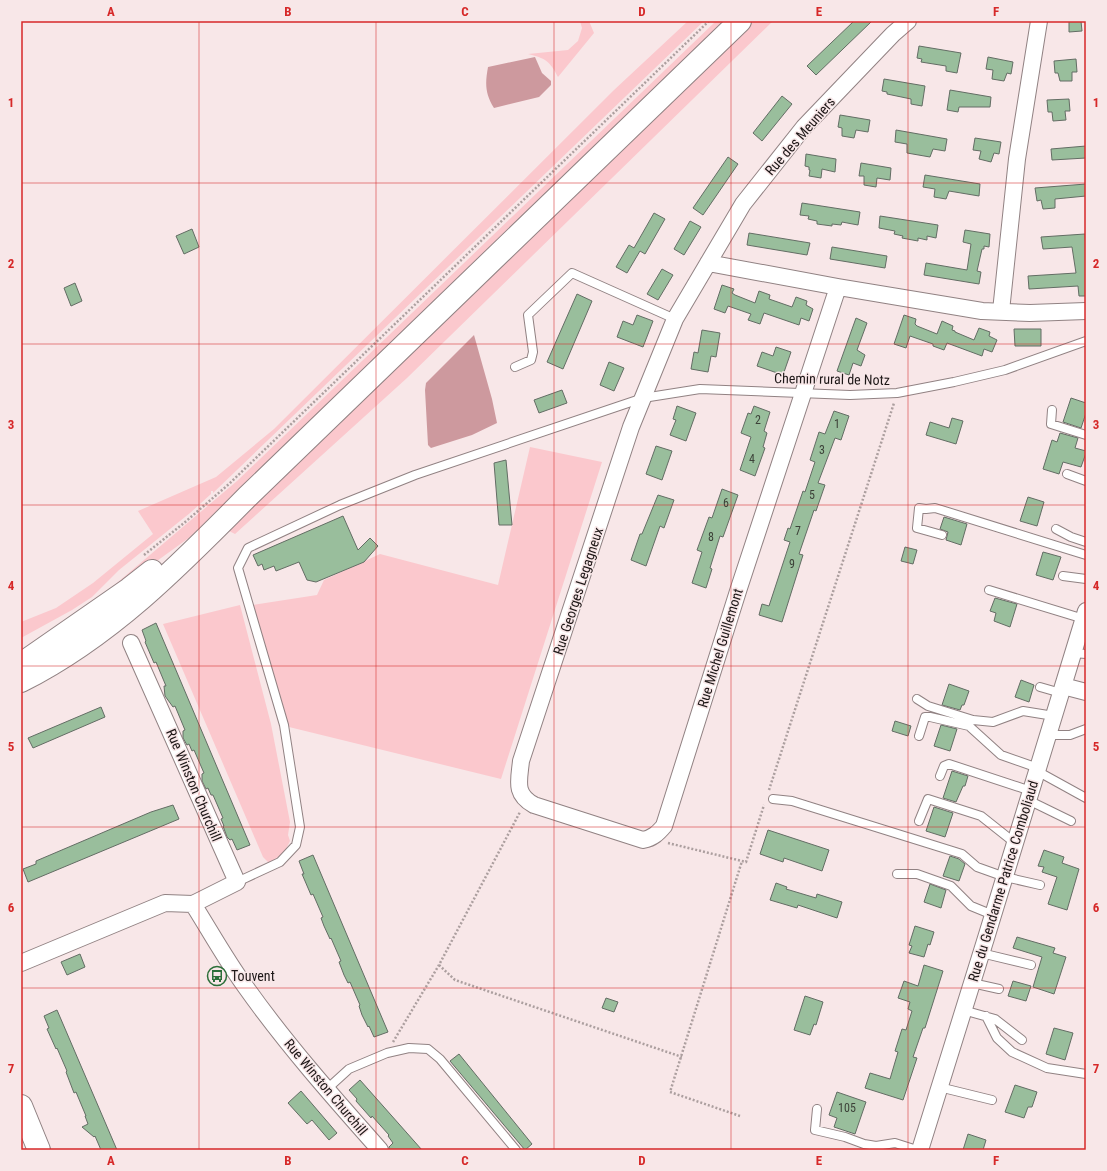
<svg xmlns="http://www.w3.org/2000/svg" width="1107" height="1171" font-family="'Roboto Condensed',sans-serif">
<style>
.green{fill:#fbc8cd}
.water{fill:#cd999e}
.building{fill:#99be9c;stroke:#636d64}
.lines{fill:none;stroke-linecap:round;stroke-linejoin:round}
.lane-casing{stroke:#918283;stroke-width:10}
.street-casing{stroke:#918283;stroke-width:18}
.secondary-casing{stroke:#918283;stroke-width:24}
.primary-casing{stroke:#918283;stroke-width:24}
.path{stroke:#ac9f9f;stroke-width:2.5;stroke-dasharray:2 2;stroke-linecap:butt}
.lane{stroke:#fff;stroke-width:8}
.street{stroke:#fff;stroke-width:16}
.secondary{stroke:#fff;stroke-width:22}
.primary{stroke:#fff;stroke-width:22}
.grid{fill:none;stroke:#d62828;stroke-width:1;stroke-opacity:0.55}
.labels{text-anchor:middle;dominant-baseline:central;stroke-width:3;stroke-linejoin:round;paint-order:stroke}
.number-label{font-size:12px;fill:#3c4138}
.street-label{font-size:14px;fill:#1d1717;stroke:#f8e7e8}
.poi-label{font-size:14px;fill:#1d1717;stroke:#f8e7e8;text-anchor:start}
.neatline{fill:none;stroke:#d62828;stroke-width:1.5}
.grid-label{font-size:13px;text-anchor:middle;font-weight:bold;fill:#d62828}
</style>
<rect width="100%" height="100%" fill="#f8e7e8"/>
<!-- green -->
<path class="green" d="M 580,21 L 589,21 L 594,33 L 558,77 C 550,61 545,58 528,54 L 568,50 L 578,41 L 582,28 Z
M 688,21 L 704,21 L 213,493 L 213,491 L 211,491 L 211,494 L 190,513 L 119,570 L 92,597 L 72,610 L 21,638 L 21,622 L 56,608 L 93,583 L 153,534 L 138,511 L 216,477 L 274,429 L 614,90 Z
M 716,21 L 726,21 L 197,532 L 150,566 L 111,588 L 237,481 Z
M 754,21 L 773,21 L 407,378 L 235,534 L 229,531 L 240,516 Z
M 530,447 L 602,462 L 501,779 L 289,727 L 253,605 L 317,595 L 324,580 L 380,554 L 498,585 Z
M 240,605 L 271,724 L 290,822 L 288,835 L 290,841 L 284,853 L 269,863 L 263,857 L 163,624 Z"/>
<!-- water -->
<path class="water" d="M 535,57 L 542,73 L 551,81 L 551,85 L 539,97 L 494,108 C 485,93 485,84 488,67 Z
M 474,335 L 492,399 L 497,423 L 472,435 L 431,448 L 428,445 L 425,390 L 426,383 Z"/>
<!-- building -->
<path class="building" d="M 854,21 L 872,21 L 816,75 L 807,66 Z
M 1069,21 L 1081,21 L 1082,31 L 1069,32 Z
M 919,46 L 961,53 L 957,73 L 946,71 L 946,66 L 921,62 L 922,59 L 917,58 Z
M 988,57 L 1013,62 L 1011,74 L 1007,73 L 1004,81 L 992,79 L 993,70 L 986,69 Z
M 1076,59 L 1077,72 L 1072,72 L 1072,81 L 1060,81 L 1058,73 L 1055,73 L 1054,61 Z
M 884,79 L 925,86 L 922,106 L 911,104 L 911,99 L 887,94 L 887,92 L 882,91 Z
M 950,90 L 991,97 L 990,107 L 959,107 L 958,112 L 947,110 Z
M 782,96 L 792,104 L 762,141 L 753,133 Z
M 1069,99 L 1070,111 L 1065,111 L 1066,120 L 1053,121 L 1052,112 L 1048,112 L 1047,100 Z
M 840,115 L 870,120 L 868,132 L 856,130 L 854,138 L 842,136 L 842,128 L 838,127 Z
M 896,130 L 947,139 L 945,151 L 933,149 L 930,157 L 907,153 L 907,144 L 895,142 Z
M 975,138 L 1001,142 L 999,154 L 994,153 L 991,162 L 979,159 L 981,151 L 973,150 Z
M 1086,146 L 1086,158 L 1052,160 L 1051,149 Z
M 806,154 L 836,159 L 835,172 L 822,169 L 821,178 L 809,176 L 810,170 L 809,170 L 809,167 L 805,166 Z
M 728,157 L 738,164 L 703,215 L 693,208 Z
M 861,163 L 891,168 L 890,180 L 877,178 L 876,187 L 864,185 L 864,176 L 859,176 Z
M 925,175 L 980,184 L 979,196 L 949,191 L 946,199 L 934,197 L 935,189 L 923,187 Z
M 1086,184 L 1086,196 L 1055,199 L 1055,208 L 1043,209 L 1041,200 L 1037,201 L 1035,188 Z
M 802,203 L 860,212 L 858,225 L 842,222 L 841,225 L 832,224 L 832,226 L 817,224 L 817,221 L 808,219 L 809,216 L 800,215 Z
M 654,213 L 665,219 L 645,254 L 640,251 L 627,273 L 616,267 L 629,245 L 634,248 Z
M 880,216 L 938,225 L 936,238 L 927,236 L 927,240 L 918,238 L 918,241 L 902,238 L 903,236 L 894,234 L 895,231 L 879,228 Z
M 690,221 L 701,227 L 684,255 L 674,249 Z
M 192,229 L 199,247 L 184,254 L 176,236 Z
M 965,230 L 990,234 L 989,247 L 984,246 L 984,249 L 982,249 L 977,271 L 981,272 L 979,284 L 924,275 L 926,263 L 967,270 L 971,244 L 963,242 Z
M 749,233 L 810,243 L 807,255 L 747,245 Z
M 1085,234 L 1086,249 L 1086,296 L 1079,296 L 1078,286 L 1029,289 L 1028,276 L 1076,273 L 1072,247 L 1043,249 L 1041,237 Z
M 832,247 L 887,256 L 885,268 L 830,259 Z
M 662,269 L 673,275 L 658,300 L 647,294 Z
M 75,283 L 82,301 L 71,306 L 64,288 Z
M 722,285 L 734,289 L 732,293 L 735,295 L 755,303 L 759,291 L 770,295 L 769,299 L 792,307 L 796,297 L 807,301 L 806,305 L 813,309 L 809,321 L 801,318 L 799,325 L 764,313 L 760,324 L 748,320 L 751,314 L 728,306 L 725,313 L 714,309 Z
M 577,294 L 592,301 L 563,369 L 547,362 Z
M 637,315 L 653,321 L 643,347 L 617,337 L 623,321 L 633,325 Z
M 904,315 L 916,319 L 915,324 L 917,326 L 937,334 L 942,321 L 953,326 L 952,330 L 955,331 L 955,332 L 974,340 L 979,328 L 990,332 L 989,336 L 997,340 L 992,352 L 984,349 L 982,356 L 947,343 L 944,350 L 933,346 L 933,344 L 910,336 L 906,348 L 894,344 Z
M 856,318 L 867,323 L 857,350 L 865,355 L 861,366 L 853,363 L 849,375 L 837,371 Z
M 1014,329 L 1041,329 L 1041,346 L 1015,346 Z
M 702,330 L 720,333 L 716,357 L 711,356 L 708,372 L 691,369 L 694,352 L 698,353 Z
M 776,347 L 791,352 L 783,375 L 757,366 L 762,352 L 773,356 Z
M 609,362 L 624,368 L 614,391 L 600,385 Z
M 562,390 L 567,403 L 539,413 L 534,400 Z
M 1071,398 L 1086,403 L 1086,413 L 1081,428 L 1063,422 Z
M 677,406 L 696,413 L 686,441 L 670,435 L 676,420 L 673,419 Z
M 754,406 L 770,412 L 764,431 L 767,433 L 763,447 L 765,448 L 755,476 L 740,470 L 751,437 L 741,433 L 748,413 L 751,414 Z
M 834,411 L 849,416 L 841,440 L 835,438 L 818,483 L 825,485 L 816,511 L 814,510 L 799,554 L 803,555 L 782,622 L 759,615 L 762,604 L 769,606 L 790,542 L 784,540 L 788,528 L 790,529 L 803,491 L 805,492 L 815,462 L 810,460 L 819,432 L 825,434 Z
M 952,418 L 963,421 L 956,444 L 926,435 L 930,422 L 949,428 Z
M 1060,433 L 1078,438 L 1075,448 L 1086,451 L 1086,453 L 1081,467 L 1063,462 L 1059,474 L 1043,469 L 1052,440 L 1057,442 Z
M 656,446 L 672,451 L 662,480 L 646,474 Z
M 506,460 L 512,525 L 499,525 L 494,463 Z
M 722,489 L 738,495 L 723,537 L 720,536 L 710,568 L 712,569 L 706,588 L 692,583 L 702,552 L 697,550 L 709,517 L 712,518 Z
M 658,495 L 674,500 L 664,528 L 660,526 L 646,566 L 631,560 L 640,534 L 642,534 Z
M 1028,497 L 1044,502 L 1037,526 L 1020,521 Z
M 343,516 L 358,550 L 370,538 L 378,546 L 364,562 L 316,582 L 307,580 L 299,562 L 276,571 L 274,566 L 264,570 L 262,564 L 258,566 L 253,555 Z
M 944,517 L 967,524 L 961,545 L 946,540 L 948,532 L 940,529 Z
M 905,547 L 917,550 L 913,564 L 901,561 Z
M 1043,552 L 1061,557 L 1053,580 L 1036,575 Z
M 995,598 L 1017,604 L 1010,627 L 994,621 L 996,613 L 990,611 Z
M 156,623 L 250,845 L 237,850 L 232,839 L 230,840 L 227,837 L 223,826 L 224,826 L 221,819 L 223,818 L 213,795 L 211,795 L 208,788 L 206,789 L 202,781 L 202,774 L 204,773 L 194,750 L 192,751 L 189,744 L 187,745 L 183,738 L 183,731 L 185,730 L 175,706 L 173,707 L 165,696 L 164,686 L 166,686 L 156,662 L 154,663 L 145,642 L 146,641 L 142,630 Z
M 1021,680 L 1034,685 L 1029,702 L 1015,697 Z
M 949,684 L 969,691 L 964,705 L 962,705 L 960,710 L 942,705 Z
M 101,707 L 105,717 L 33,748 L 28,738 Z
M 895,721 L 911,726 L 908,736 L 892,731 Z
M 941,725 L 957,729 L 950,751 L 934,746 Z
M 952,771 L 968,776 L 965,786 L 963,786 L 956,802 L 943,798 Z
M 173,805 L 179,819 L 28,882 L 23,869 L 36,864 L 36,861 L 151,812 Z
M 934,807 L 953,813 L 945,837 L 926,831 Z
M 768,830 L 829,850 L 822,871 L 784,858 L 783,862 L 760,854 Z
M 1044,850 L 1064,857 L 1062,863 L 1079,869 L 1067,910 L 1048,904 L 1057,877 L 1042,872 L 1044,867 L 1038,866 Z
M 313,855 L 388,1032 L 374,1037 L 369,1026 L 368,1027 L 362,1015 L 359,1006 L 360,1005 L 350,982 L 348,983 L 344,975 L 339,962 L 341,961 L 331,938 L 330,939 L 324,926 L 321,918 L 323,917 L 313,894 L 311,895 L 302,874 L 304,874 L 299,861 Z
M 950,856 L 959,859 L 965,864 L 959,881 L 943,876 Z
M 776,883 L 787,887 L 786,889 L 816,898 L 817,894 L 842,902 L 837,918 L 798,905 L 797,908 L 770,900 Z
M 930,884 L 946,890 L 941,908 L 924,902 Z
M 915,926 L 934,932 L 930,945 L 928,944 L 924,957 L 909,953 L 912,946 L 909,945 Z
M 1017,937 L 1055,948 L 1053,953 L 1066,957 L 1054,994 L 1033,987 L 1042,957 L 1013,948 Z
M 80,954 L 85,967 L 67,975 L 61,962 Z
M 924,965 L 943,971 L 925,1028 L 923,1028 L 913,1057 L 917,1058 L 903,1100 L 865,1088 L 870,1073 L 890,1079 L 898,1052 L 895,1051 L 902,1029 L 906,1030 L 912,1011 L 908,1009 L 910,1002 L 898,998 L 904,981 L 918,986 Z
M 1013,981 L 1031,986 L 1026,1001 L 1008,996 Z
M 805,996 L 823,1002 L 816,1025 L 814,1024 L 810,1035 L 794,1030 Z
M 606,998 L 618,1002 L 614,1012 L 602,1008 Z
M 57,1010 L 117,1150 L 101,1150 L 95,1136 L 94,1137 L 82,1127 L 88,1124 L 85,1116 L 86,1116 L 76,1092 L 74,1093 L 66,1072 L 67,1071 L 57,1048 L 56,1049 L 47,1029 L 49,1028 L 44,1016 Z
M 1054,1028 L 1073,1033 L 1065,1060 L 1046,1054 Z
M 459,1054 L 532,1144 L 525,1150 L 450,1061 Z
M 360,1080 L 422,1150 L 389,1150 L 389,1147 L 393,1143 L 388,1136 L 389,1135 L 372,1116 L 371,1118 L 356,1101 L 357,1099 L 349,1090 Z
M 1015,1085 L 1037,1092 L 1032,1107 L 1028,1107 L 1024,1118 L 1005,1112 Z
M 301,1091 L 337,1133 L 329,1140 L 312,1120 L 307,1124 L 288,1103 Z
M 837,1092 L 866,1102 L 855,1134 L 834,1127 L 837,1118 L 829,1115 Z
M 968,1134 L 986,1140 L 983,1150 L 963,1150 Z"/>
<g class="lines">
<!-- lane casing -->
<g class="lane-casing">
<path id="lane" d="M 515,367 L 531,360 L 533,352 L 528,315 L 572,273 L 675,319
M 1052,410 L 1051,424 L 1086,435
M 1067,474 L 1086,481
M 1056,529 L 1071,537 L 1086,542
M 942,535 L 917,528 L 919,508 L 926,509 L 935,508 L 1086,555
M 1063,576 L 1086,579
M 989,590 L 1084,619
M 1073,653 L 1086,654
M 1040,687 L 1061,693
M 917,699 L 928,706 L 973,720 L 993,722 L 1023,711 L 1054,716
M 1048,735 L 1070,735 L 1086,729
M 919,736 L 925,717 L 930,717 L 969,726 L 1001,755 L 1038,768
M 1037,771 L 1086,798
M 940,776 L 944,766 L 949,764 L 1031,791
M 773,799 L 792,801 L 962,854 L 977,867 L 1005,877 L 1040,885
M 1028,800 L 1071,821
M 919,821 L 928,799 L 981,816 L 1015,843
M 897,874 L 917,874 L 951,886 L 971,906 L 993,915
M 237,882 L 280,862 L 296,845 L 300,827 L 284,725 L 238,568 L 248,548 L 340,505 L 415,475 L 643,398 L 700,389 L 850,395 L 897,393 L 954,382 L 1005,370 L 1086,341
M 981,953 L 1031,965
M 972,983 L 999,989
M 963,1010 L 995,1019 L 1022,1040
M 986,1016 L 997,1038 L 1012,1052 L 1047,1068 L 1086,1074
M 939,1087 L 992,1100
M 327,1089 L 349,1069 L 387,1053 L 409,1048 L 428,1049 L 440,1059 L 516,1150
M 817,1109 L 815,1130 L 845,1137 L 864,1144 L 876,1146 L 895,1143 L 917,1150"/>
</g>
<!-- street casing -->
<g class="street-casing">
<path id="street" d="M 708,263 L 838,287 L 982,311 L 1030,313 L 1086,311
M 838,287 L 739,588 L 664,826 C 658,833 653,838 643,840 L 534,805 C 514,794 519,781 521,761 L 631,427 L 675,319 L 743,204 L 804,127 L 893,34 L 908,21
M 1001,311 L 1017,159 L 1039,21
M 1063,686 L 1086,692
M 193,904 C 210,931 226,960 245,986 C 286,1044 333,1097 380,1150
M 21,963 L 165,903 L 193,904 L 237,882 L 131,643
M 920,1150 L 986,938 L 1086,611"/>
</g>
<!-- secondary casing -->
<g class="secondary-casing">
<path id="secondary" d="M 21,1106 L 39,1150"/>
</g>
<!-- primary casing -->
<g class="primary-casing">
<path id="primary" d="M 21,664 L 129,589 L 152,571
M 21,681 C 109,637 179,566 247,497 L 740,21"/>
</g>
<!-- path -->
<path class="path" d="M 144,555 L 184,523 L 229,484 L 709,21
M 769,790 L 894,403
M 668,843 L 746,862 L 764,805
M 439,965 L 455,980 L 682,1057
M 393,1042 L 439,965 L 520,812
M 740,1116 L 670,1092 L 742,861"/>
<!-- lane -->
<use href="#lane" class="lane"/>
<!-- street -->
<use href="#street" class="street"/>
<!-- secondary -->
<use href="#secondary" class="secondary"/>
<!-- primary -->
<use href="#primary" class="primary"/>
</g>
<!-- grid -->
<path class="grid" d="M 199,21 L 199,1150M 376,21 L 376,1150M 554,21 L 554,1150M 731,21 L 731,1150M 908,21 L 908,1150M 21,183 L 1086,183M 21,344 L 1086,344M 21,505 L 1086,505M 21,666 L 1086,666M 21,827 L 1086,827M 21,988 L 1086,988"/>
<!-- icons -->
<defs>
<g id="bus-ring" transform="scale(1)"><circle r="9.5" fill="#f8e7e8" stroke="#2c6f39" stroke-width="1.5"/><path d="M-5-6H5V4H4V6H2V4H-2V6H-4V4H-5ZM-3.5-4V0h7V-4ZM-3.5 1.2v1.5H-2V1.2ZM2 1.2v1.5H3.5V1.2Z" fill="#2c6f39"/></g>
</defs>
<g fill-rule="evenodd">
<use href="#bus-ring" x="217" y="976"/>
</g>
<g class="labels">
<!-- number labels -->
<g class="number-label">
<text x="758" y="420">2</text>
<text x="837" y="424">1</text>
<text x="822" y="450">3</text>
<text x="752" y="459">4</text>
<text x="812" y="495">5</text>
<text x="726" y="503">6</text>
<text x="798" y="531">7</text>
<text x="711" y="537">8</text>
<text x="792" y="564">9</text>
<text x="847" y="1108">105</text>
</g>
<!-- street labels -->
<g class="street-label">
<text transform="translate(800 136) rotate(-49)">Rue des Meuniers</text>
<text transform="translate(832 379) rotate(1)">Chemin rural de Notz</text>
<text transform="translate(578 591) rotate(-72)">Rue Georges Legagneux</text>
<text transform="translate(720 648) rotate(-73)">Rue Michel Guillemont</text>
<text transform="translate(194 785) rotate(67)">Rue Winston Churchill</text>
<text transform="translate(1003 881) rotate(-73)">Rue du Gendarme Patrice Comboliaud</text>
<text transform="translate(326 1087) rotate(50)">Rue Winston Churchill</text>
</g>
<!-- poi labels -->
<g class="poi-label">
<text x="231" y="976">Touvent</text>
</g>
</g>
<!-- border -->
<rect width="1107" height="1171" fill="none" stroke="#f8e7e8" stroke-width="44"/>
<rect x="22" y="22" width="1063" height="1127" class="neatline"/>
<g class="grid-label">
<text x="111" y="16">A</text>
<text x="288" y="16">B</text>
<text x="465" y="16">C</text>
<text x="642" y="16">D</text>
<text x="819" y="16">E</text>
<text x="996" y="16">F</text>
<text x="11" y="107">1</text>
<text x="1096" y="107">1</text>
<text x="11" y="268">2</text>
<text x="1096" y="268">2</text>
<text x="11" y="429">3</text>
<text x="1096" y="429">3</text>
<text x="11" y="590">4</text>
<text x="1096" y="590">4</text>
<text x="11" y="751">5</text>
<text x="1096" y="751">5</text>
<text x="11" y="912">6</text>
<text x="1096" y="912">6</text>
<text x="11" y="1073">7</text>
<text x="1096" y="1073">7</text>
<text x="111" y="1165">A</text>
<text x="288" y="1165">B</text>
<text x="465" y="1165">C</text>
<text x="642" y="1165">D</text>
<text x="819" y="1165">E</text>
<text x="996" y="1165">F</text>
</g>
</svg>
